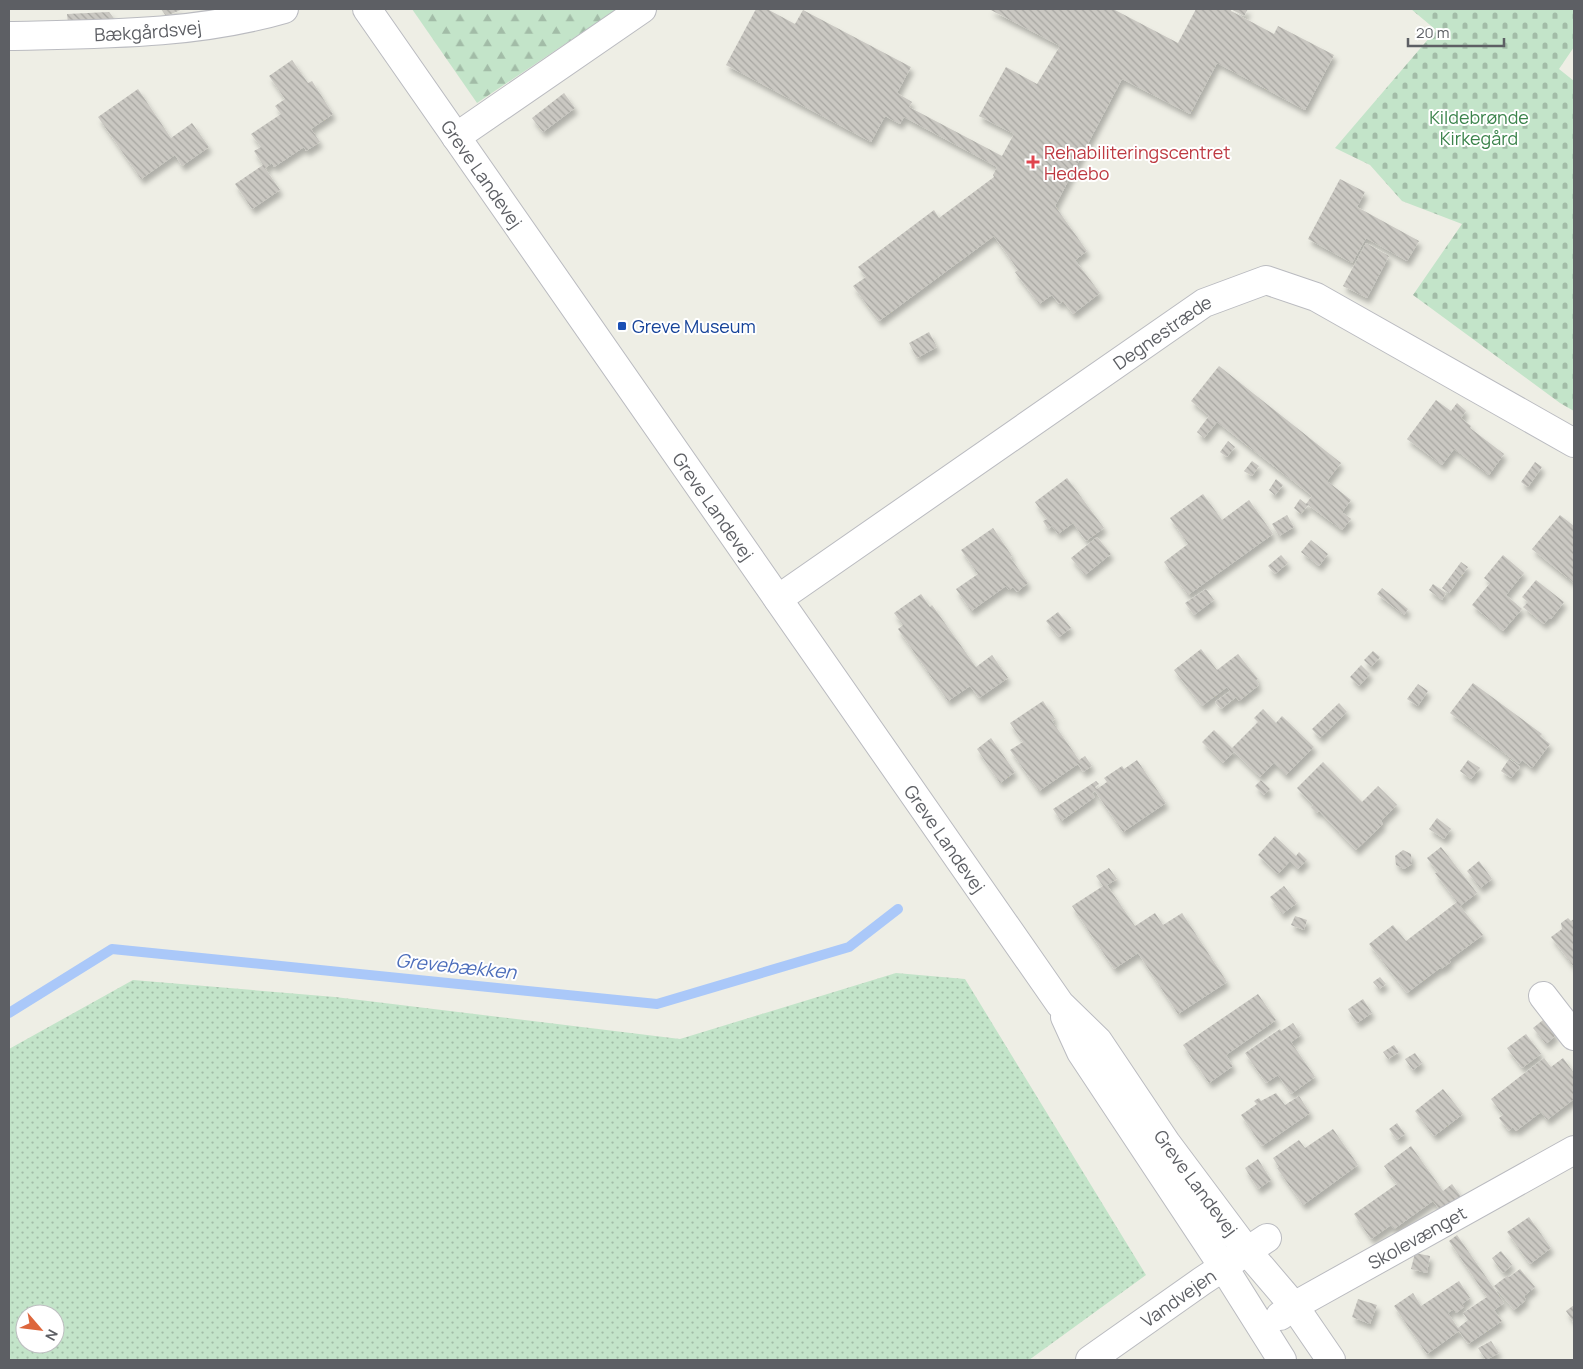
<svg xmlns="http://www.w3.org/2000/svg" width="1583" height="1369" font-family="Manrope,sans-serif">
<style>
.grass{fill:url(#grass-dots);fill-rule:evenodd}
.forest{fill:url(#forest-firs)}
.cemetery{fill:url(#cemetery-stones)}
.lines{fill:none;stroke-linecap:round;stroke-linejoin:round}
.stream{stroke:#aac8f9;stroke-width:10}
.building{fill:url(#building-back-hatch);filter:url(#shadow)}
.minor-casing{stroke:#babbc0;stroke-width:30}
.minor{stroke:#fff;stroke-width:28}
.health-dot{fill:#e0444e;stroke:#fff;stroke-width:2}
.transit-dot{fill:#1a4fb4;stroke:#fff;stroke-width:2}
.labels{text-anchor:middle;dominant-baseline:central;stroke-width:4;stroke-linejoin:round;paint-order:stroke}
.street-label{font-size:18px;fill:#5d5f64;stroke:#fff}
.park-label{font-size:18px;fill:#3c844c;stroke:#fff}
.health-label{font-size:18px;fill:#be3a42;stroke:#fff;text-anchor:start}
.transit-label{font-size:18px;fill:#164399;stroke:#fff;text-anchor:start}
.water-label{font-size:19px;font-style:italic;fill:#4e6fbb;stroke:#fff}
</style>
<defs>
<pattern id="grass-dots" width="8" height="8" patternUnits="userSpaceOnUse" patternTransform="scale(1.25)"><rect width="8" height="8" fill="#c3e4c9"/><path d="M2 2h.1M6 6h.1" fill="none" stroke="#a2bca7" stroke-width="1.8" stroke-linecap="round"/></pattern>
<pattern id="forest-firs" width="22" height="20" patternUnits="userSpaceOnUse" patternTransform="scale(1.25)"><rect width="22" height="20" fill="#c3e4c9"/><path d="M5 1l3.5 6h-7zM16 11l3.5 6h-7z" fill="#a2bca7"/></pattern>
<pattern id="cemetery-stones" width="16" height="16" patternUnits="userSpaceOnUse" patternTransform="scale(1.25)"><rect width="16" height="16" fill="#c3e4c9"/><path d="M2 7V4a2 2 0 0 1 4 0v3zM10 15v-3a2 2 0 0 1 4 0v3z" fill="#a2bca7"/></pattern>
<pattern id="building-back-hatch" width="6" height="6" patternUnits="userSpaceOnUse" patternTransform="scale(1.25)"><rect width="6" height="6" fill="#cac8c2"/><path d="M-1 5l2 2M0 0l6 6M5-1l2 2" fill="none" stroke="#a7a6a1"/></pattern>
<filter id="shadow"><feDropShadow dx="3" dy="5.5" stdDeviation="2.5" flood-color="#0004"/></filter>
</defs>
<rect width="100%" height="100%" fill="#eeeee5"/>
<!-- grass -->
<path class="grass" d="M 896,973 L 965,979 L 1146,1275 L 1029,1360 L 9,1360 L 9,1049 L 133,980 L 335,997 L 680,1039 ZM 25,1314 L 55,1314 L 55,1344 L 25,1344 Z"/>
<!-- forest -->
<path class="forest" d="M 412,9 L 617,9 L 477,103 Z"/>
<!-- cemetery -->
<path class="cemetery" d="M 1411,9 L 1574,9 L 1574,47 L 1559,69 L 1574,81 L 1574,411 L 1560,403 L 1413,295 L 1462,224 L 1402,201 L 1370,165 L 1335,148 L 1436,30 Z"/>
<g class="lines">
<!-- stream -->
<path class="stream" d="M 9,1013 L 112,949 L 657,1004 L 849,947 L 898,909"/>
</g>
<!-- building -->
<path class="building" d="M 161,9 L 183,9 L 166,16 Z
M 756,9 L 767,9 L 795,24 L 803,10 L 911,67 L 897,93 L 912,102 L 909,107 L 1002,156 L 1014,134 L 979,116 L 1006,67 L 1037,84 L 1060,46 L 989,9 L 1113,9 L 1178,43 L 1196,9 L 1248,9 L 1244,16 L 1231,9 L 1231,11 L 1274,34 L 1278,26 L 1334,55 L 1305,110 L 1217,63 L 1190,114 L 1122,79 L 1055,206 L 1087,251 L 1075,260 L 1100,293 L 1073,314 L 1063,301 L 1059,304 L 1052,295 L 1039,304 L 1015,272 L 1018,270 L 994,236 L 879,321 L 853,286 L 866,277 L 858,267 L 934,210 L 939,218 L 994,177 L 993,175 L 997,167 L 904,117 L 900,124 L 885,116 L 871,142 L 726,65 Z
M 109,12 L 116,21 L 68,23 L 67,14 Z
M 292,60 L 308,83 L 312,81 L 333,114 L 311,129 L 320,142 L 306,151 L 304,147 L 274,167 L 272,163 L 265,168 L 280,190 L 252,209 L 235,184 L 263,165 L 254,151 L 261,147 L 251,134 L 281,114 L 275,106 L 285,99 L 269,76 Z
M 138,89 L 171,138 L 192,123 L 209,147 L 182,166 L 175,155 L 141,179 L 98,117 Z
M 564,93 L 575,108 L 543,132 L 532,118 Z
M 1340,179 L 1365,192 L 1357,207 L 1419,241 L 1407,261 L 1366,238 L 1352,263 L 1308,239 Z
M 1366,243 L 1389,256 L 1367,298 L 1343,286 Z
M 929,332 L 937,347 L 917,358 L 909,343 Z
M 1219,366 L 1341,463 L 1327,481 L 1351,500 L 1342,512 L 1351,519 L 1342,530 L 1308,505 L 1301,514 L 1294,508 L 1300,499 L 1306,504 L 1312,496 L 1217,422 L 1204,438 L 1197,432 L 1209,416 L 1191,401 Z
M 1436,400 L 1451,411 L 1457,403 L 1466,411 L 1461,418 L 1471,426 L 1470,428 L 1504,454 L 1489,475 L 1454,449 L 1442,465 L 1407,439 Z
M 1228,441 L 1235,447 L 1227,457 L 1220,452 Z
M 1252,461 L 1259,466 L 1252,476 L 1244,471 Z
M 1535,462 L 1542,467 L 1528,487 L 1521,482 Z
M 1067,478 L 1104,528 L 1086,541 L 1073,523 L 1058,534 L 1052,526 L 1048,529 L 1043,521 L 1047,519 L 1035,502 Z
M 1276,479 L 1283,485 L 1275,495 L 1269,490 Z
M 1203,494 L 1222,520 L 1249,500 L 1273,534 L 1188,595 L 1164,562 L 1188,544 L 1170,518 Z
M 1287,515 L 1294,527 L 1279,536 L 1272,524 Z
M 1560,515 L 1574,526 L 1574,583 L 1532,549 Z
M 993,528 L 1012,556 L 1010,557 L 1028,583 L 1017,592 L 1013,587 L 1009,590 L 1006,586 L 971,611 L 956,589 L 978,574 L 961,550 Z
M 1097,537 L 1111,554 L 1085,575 L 1071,558 Z
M 1311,540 L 1328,554 L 1319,566 L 1301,552 Z
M 1281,555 L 1288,563 L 1275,574 L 1268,566 Z
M 1503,555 L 1524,573 L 1506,595 L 1522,609 L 1503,631 L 1472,605 L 1490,583 L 1484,578 Z
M 1461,562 L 1468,567 L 1449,593 L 1442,588 Z
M 1536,580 L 1564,602 L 1551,619 L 1549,618 L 1544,624 L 1523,607 L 1528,602 L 1522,597 Z
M 1433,584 L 1446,593 L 1442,600 L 1429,590 Z
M 1382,588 L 1408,609 L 1404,615 L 1377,594 Z
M 1206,589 L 1214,600 L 1194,615 L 1185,603 Z
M 921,594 L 930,607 L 932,605 L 976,667 L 992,655 L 1008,678 L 979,698 L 970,686 L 948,701 L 898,629 L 903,625 L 894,613 Z
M 1058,612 L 1071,628 L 1059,637 L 1046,621 Z
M 1201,649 L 1217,670 L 1238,654 L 1258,679 L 1256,680 L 1259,685 L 1239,701 L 1236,697 L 1221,709 L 1215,702 L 1230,691 L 1227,687 L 1202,706 L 1174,670 Z
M 1373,651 L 1380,657 L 1371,667 L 1364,660 Z
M 1361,665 L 1370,674 L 1359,686 L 1350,677 Z
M 1473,683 L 1542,734 L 1540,736 L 1550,744 L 1532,768 L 1522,760 L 1519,764 L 1450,713 Z
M 1418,684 L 1428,691 L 1418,706 L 1407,699 Z
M 1043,701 L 1055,719 L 1052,721 L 1079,760 L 1085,756 L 1092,766 L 1083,772 L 1078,764 L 1039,791 L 1010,750 L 1023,742 L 1010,723 Z
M 1339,703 L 1347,712 L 1320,738 L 1312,729 Z
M 1263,709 L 1276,723 L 1282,716 L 1314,747 L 1286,775 L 1274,763 L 1260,777 L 1234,752 L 1223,763 L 1202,742 L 1214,730 L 1232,748 L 1258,722 L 1254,718 Z
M 991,738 L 1015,772 L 1000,783 L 977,749 Z
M 1509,759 L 1520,767 L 1511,778 L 1501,771 Z
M 1137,760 L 1166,803 L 1123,832 L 1095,791 L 1092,793 L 1095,797 L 1061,821 L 1053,809 L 1096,781 L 1099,784 L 1095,787 L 1097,789 L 1107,782 L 1104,778 L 1122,766 L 1124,769 Z
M 1468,760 L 1480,768 L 1471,779 L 1460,771 Z
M 1323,762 L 1362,802 L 1378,786 L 1397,805 L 1381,821 L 1383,824 L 1356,850 L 1319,811 L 1317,813 L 1311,807 L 1313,805 L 1297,788 Z
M 1261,780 L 1270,789 L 1264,795 L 1255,786 Z
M 1437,818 L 1451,829 L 1444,839 L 1429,829 Z
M 1275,836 L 1296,856 L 1299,852 L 1307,860 L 1298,869 L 1290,861 L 1278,874 L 1258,855 Z
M 1441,847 L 1477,893 L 1460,906 L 1483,935 L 1449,960 L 1451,962 L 1441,969 L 1440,968 L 1407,993 L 1369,944 L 1393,925 L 1406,941 L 1457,902 L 1435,873 L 1438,872 L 1427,858 Z
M 1403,850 L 1411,854 L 1412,864 L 1404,869 L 1396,865 L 1395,856 Z
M 1479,861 L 1492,879 L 1480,888 L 1467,871 Z
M 1109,868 L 1117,879 L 1107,885 L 1135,926 L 1155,913 L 1163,925 L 1182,913 L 1227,982 L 1178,1014 L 1138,953 L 1114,969 L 1072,906 L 1103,886 L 1096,876 Z
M 1284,886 L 1297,903 L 1282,914 L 1270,897 Z
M 1295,916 L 1307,920 L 1304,930 L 1291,925 Z
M 1568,918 L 1571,921 L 1574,919 L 1574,967 L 1551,937 L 1562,929 L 1561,923 Z
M 1380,977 L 1386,984 L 1379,989 L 1373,982 Z
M 1258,994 L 1276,1020 L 1226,1055 L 1233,1066 L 1209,1083 L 1183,1045 Z
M 1363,999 L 1372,1013 L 1357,1023 L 1348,1009 Z
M 1543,1020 L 1556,1035 L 1546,1044 L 1533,1028 Z
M 1293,1023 L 1301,1035 L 1291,1042 L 1315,1077 L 1291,1094 L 1278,1075 L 1266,1083 L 1245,1053 L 1280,1029 L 1281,1031 Z
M 1526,1034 L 1541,1054 L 1522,1068 L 1507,1048 Z
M 1394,1045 L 1399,1052 L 1388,1059 L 1383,1052 Z
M 1415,1053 L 1422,1063 L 1413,1070 L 1405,1059 Z
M 1544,1058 L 1551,1067 L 1563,1058 L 1574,1073 L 1574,1099 L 1547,1120 L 1541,1112 L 1516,1131 L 1513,1127 L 1509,1131 L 1499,1118 L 1503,1115 L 1491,1099 Z
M 1443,1089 L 1463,1114 L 1434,1136 L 1415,1111 Z
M 1276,1093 L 1285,1105 L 1299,1096 L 1310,1113 L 1262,1146 L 1241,1115 L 1257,1104 L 1254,1101 L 1259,1098 L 1261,1101 Z
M 1397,1123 L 1405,1134 L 1397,1140 L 1389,1129 Z
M 1333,1129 L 1358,1165 L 1303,1205 L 1277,1168 L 1279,1167 L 1273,1158 L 1299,1140 L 1305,1148 Z
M 1411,1146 L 1443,1191 L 1452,1184 L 1462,1198 L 1439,1209 L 1433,1201 L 1394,1229 L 1391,1225 L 1371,1239 L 1354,1214 L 1397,1184 L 1384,1166 Z
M 1258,1159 L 1271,1180 L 1258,1189 L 1245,1168 Z
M 1529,1217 L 1551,1248 L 1530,1264 L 1507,1232 Z
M 1457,1235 L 1504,1303 L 1494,1310 L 1502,1321 L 1468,1344 L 1459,1331 L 1427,1354 L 1394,1306 L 1413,1293 L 1421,1306 L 1459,1281 L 1470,1298 L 1462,1304 L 1464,1307 L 1456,1313 L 1454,1309 L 1448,1313 L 1458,1328 L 1468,1320 L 1463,1313 L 1487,1297 L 1449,1241 Z
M 1501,1251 L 1512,1265 L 1503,1273 L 1492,1258 Z
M 1415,1253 L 1430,1256 L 1427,1273 L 1411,1269 Z
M 1520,1269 L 1535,1287 L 1524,1296 L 1526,1300 L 1514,1310 L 1494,1286 L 1507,1276 L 1509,1277 Z
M 1358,1299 L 1377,1305 L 1370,1324 L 1352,1317 Z
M 1574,1305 L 1574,1323 L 1566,1311 Z
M 1491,1341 L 1499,1353 L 1486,1360 L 1478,1348 Z"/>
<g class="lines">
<!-- minor casing -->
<g class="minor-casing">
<g id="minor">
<path id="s1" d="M 367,9 L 1060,1004 L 1098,1041 L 1167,1144 L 1247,1251 L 1294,1306 L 1331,1360"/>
<path id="s2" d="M 9,36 C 101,34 195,35 284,9"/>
<path d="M 456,137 L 642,9"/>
<path id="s3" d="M 778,599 L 1204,303 L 1266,280 L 1316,297 L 1574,443"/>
<path d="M 1543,996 L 1574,1036"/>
<path d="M 1065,1017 L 1081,1052 L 1224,1268 L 1282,1360"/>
<path id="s4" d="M 1280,1316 L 1294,1306 L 1574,1150"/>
<path id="s5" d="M 1090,1360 L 1202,1281 L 1267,1238"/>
</g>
</g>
<!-- minor -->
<use href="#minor" class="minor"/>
</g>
<!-- markers -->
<path class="health-dot" d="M1030.5 154.5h5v5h5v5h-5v5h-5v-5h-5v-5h5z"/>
<rect class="transit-dot" x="617" y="321" width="10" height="10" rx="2.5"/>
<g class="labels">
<!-- street labels -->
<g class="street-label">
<text stroke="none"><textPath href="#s2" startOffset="139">Bækgårdsvej</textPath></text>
<text stroke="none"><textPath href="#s1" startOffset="201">Greve Landevej</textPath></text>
<text stroke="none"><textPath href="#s3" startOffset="468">Degnestræde</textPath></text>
<text stroke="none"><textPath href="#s1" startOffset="606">Greve Landevej</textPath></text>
<text stroke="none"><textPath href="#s1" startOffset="1011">Greve Landevej</textPath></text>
<text stroke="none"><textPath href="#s1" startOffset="1438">Greve Landevej</textPath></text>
<text stroke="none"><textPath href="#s4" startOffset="158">Skolevænget</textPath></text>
<text stroke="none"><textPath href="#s5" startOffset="108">Vandvejen</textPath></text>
</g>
<!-- park labels -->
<g class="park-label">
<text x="1479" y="117">Kildebrønde<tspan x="1479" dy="21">Kirkegård</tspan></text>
</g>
<!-- health labels -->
<g class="health-label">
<text x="1044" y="152">Rehabiliteringscentret<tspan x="1044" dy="21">Hedebo</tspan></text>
</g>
<!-- transit labels -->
<g class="transit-label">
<text x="632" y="326">Greve Museum</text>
</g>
<!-- water labels -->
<g class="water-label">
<text transform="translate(456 966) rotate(6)">Grevebækken</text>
</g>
</g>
<!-- border -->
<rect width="1583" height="1369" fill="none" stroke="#5d5f64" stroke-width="20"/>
<!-- north arrow -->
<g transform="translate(40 1329) rotate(118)"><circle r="24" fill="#ffffff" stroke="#bebfc1"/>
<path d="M0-4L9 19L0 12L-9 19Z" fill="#dd663c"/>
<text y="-8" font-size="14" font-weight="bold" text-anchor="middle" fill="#5d5f64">N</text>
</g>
<!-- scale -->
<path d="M1408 38v8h96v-8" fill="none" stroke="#5d5f64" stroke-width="2.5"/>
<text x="1416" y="38" font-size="15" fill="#5d5f64" stroke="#ffffff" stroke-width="4" paint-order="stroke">20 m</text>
</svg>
